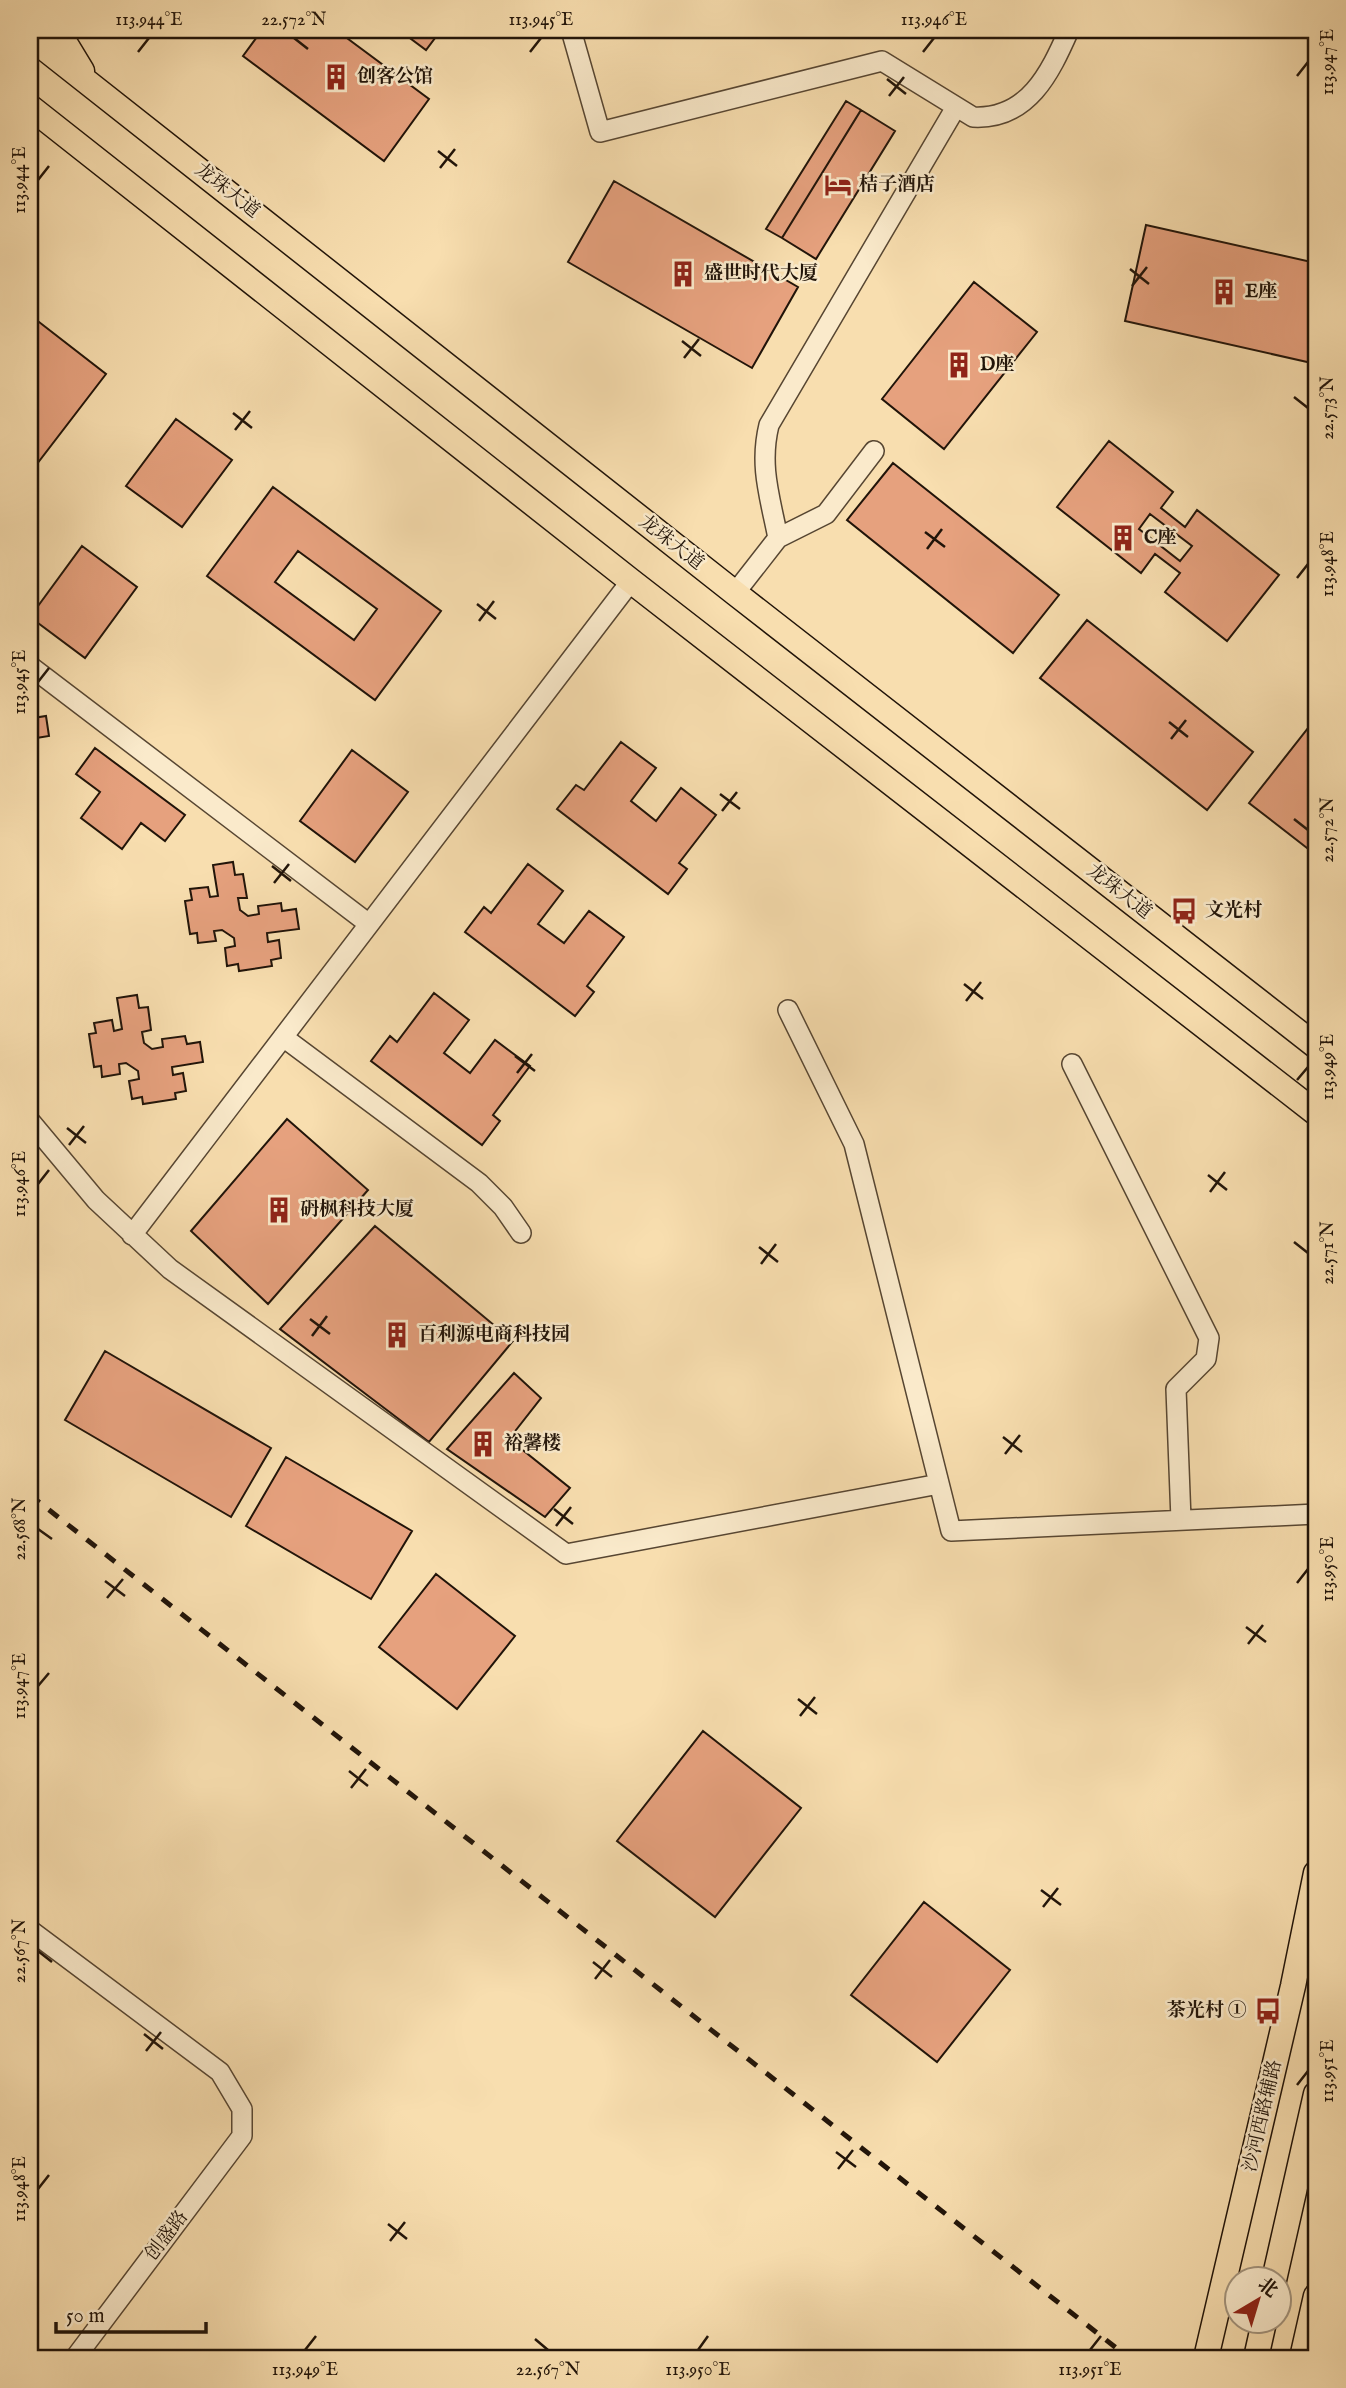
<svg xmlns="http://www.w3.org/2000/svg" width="1346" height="2388" font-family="'IM FELL English','Noto Serif SC',serif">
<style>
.building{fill:#e6a17e;stroke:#211409;stroke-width:2;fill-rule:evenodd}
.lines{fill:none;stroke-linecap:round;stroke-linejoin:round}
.minor-casing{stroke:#574632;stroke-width:22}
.major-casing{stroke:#211409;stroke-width:27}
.minor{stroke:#faeacb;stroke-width:19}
.major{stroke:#f8deaf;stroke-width:24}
.rail{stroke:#211409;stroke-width:5;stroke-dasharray:12 12;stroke-linecap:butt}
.ticks{fill:none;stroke:#211409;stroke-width:2.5}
.labels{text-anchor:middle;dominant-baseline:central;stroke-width:5;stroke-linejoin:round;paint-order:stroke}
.poi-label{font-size:19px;font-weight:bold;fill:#211409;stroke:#faeacb;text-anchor:start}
.street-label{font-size:19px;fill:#211409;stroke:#faeacb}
.neatline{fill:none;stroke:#211409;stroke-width:2.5}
.ticks-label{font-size:18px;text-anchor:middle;fill:#211409}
</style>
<rect width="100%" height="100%" fill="#f8deaf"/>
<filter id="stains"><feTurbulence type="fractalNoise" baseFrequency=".00286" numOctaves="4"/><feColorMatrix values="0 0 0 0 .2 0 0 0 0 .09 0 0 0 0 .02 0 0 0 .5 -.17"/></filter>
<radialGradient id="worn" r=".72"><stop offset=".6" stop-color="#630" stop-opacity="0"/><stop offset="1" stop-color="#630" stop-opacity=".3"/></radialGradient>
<!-- building -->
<path class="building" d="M 262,30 L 336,30 L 429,99 L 384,161 L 243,56 Z
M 399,30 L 441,30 L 426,50 Z
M 846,101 L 861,110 L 782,238 L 766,229 Z
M 861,110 L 895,131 L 816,259 L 782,238 Z
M 614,181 L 798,287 L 752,368 L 568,262 Z
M 1146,225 L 1316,263 L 1316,364 L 1125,321 Z
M 974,282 L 1037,332 L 944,449 L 882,399 Z
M 30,315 L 106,374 L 30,473 Z
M 176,419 L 232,460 L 182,527 L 126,486 Z
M 1109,441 L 1173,492 L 1161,508 L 1185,527 L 1197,510 L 1279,575 L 1227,641 L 1165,592 L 1180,573 L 1155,554 L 1141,573 L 1057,507 ZM 1150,514 L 1192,546 L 1180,561 L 1139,529 Z
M 893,463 L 1059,595 L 1013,653 L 847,520 Z
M 273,487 L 441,611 L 375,700 L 207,576 ZM 298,551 L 377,609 L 354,640 L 275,582 Z
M 82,546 L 137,587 L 85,658 L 30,617 Z
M 1087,620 L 1253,752 L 1207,810 L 1040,678 Z
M 30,710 L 31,710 L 33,718 L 46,716 L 49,736 L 30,739 Z
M 1316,718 L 1316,855 L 1249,803 Z
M 621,742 L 656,768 L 631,801 L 656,821 L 681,788 L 716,815 L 679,863 L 687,869 L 668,894 L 557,809 L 576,785 L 584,790 Z
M 95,748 L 185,815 L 165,841 L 141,823 L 122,849 L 81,818 L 100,792 L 76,774 Z
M 352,750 L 408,792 L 355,862 L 300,821 Z
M 233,862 L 235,875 L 243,874 L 247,898 L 238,898 L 240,910 L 248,916 L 259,914 L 258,906 L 281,903 L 282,911 L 296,909 L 299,929 L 267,933 L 268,942 L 279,940 L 281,958 L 271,960 L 272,966 L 239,971 L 238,964 L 227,966 L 225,948 L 235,946 L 234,938 L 222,930 L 214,931 L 216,941 L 198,943 L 197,933 L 190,934 L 185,901 L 192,900 L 190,889 L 208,887 L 210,897 L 218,896 L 213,865 Z
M 528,864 L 563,891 L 538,924 L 564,943 L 589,911 L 624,937 L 587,986 L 594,992 L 575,1016 L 465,932 L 484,907 L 491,913 Z
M 434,993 L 469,1020 L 444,1053 L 470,1073 L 495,1040 L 530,1066 L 493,1115 L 500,1121 L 482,1145 L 371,1061 L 390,1036 L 397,1042 Z
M 137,995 L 139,1008 L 148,1007 L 151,1030 L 142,1032 L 144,1043 L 152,1049 L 163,1047 L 162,1039 L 185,1036 L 187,1044 L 200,1042 L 203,1062 L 172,1067 L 173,1075 L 183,1073 L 186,1091 L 175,1093 L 176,1099 L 143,1104 L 142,1097 L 132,1099 L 129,1081 L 139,1079 L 138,1071 L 126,1063 L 119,1064 L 120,1074 L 102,1077 L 101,1066 L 94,1067 L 89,1034 L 96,1033 L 94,1023 L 112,1020 L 114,1031 L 122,1029 L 117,998 Z
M 287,1119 L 368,1190 L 268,1304 L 191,1231 Z
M 375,1226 L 513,1341 L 429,1442 L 280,1329 Z
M 105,1351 L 271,1448 L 231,1517 L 65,1420 Z
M 514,1373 L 541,1398 L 509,1439 L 570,1488 L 545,1517 L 447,1449 Z
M 286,1457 L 412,1531 L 371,1599 L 246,1526 Z
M 436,1574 L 515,1636 L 457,1709 L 379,1647 Z
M 703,1731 L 801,1808 L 715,1917 L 617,1841 Z
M 924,1902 L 1010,1970 L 937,2062 L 851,1995 Z"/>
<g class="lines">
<!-- minor casing -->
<g class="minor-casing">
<path id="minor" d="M 571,30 L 600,132 L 882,61 L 973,117 C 1028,120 1050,73 1069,30
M 778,538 C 770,497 759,466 769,425 L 956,107
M 735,593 L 778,538 L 826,514 L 874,451
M 30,666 L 369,924
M 788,1010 L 854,1144 L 951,1531 L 1316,1514
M 283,1037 L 479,1183 L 503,1207 L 521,1233
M 1072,1064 L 1209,1338 L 1206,1359 L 1176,1389 L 1181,1520
M 30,1121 L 96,1200 L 170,1269 L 566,1554 L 939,1484
M 132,1235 L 631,581
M 30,1930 L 220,2072 L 242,2109 L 242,2136 L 75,2358"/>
</g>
<!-- major casing -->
<g class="major-casing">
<path id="major" d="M 61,30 L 65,43 L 82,71
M 30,37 L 735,593 L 1316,1046
M 30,107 L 631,581 L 1316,1113
M 1274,2280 L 1316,2094
M 1206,2358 L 1293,1986 L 1316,1873
M 1256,2358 L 1264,2322
M 1302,2358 L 1316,2296"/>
</g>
<!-- minor -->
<use href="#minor" class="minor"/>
<!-- major -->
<use href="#major" class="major"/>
<!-- rail -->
<path class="rail" d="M 30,1495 L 1129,2358"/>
</g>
<!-- ticks -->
<path class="ticks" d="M 294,38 L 308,49M 138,52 L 149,38M 530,52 L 541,38M 923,52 L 934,38M 1297,76 L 1308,62M 887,79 L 906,94M 889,96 L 904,77M 438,151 L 457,166M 440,168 L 455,149M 38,180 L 49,166M 1130,269 L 1149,284M 1132,286 L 1147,267M 682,341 L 701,356M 684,358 L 699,339M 1294,397 L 1308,408M 233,413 L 252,428M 235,430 L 250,411M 925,532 L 945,547M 927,549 L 942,529M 1297,578 L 1308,564M 477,604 L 496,619M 479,621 L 494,601M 38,682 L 49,668M 1169,722 L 1188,737M 1171,739 L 1186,720M 720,794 L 740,809M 722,811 L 737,792M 1294,819 L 1308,830M 272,866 L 291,881M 274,883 L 289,864M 964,984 L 983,999M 966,1001 L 981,982M 515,1056 L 535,1071M 517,1073 L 532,1054M 1297,1080 L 1308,1067M 67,1128 L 86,1143M 69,1145 L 84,1126M 1208,1175 L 1227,1190M 38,1184 L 49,1170M 1210,1192 L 1225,1172M 1294,1242 L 1308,1253M 759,1247 L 778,1262M 761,1264 L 776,1244M 310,1319 L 330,1334M 312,1336 L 327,1316M 1003,1437 L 1022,1452M 1005,1454 L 1020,1435M 554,1509 L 573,1524M 556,1526 L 571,1507M 38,1529 L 52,1539M 105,1581 L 125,1596M 1297,1583 L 1308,1569M 107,1598 L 123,1579M 1246,1627 L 1266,1642M 1248,1644 L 1263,1625M 38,1686 L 49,1673M 798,1699 L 817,1714M 800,1716 L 815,1697M 349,1771 L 368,1786M 351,1788 L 366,1769M 1041,1890 L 1061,1905M 1043,1907 L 1058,1888M 38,1951 L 52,1962M 593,1962 L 612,1977M 595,1979 L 610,1960M 144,2034 L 163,2049M 146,2051 L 161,2032M 1297,2085 L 1308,2071M 836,2152 L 856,2167M 838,2169 L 853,2150M 38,2189 L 49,2175M 388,2224 L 407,2239M 390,2241 L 405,2222M 535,2339 L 548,2350M 305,2350 L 316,2336M 698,2350 L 708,2336M 1090,2350 L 1101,2336"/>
<!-- icons -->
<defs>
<g id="building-bare" transform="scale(2.1)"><path d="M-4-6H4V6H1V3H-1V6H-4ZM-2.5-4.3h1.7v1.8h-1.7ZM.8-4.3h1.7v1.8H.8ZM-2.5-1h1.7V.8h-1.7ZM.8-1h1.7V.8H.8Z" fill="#8f2418" stroke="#faeacb" stroke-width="2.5" paint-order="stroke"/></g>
<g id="hotel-bare" transform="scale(2.1)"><path d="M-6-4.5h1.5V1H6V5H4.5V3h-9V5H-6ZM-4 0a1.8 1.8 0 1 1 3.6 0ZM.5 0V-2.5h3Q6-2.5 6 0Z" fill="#8f2418" stroke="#faeacb" stroke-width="2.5" paint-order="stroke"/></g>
<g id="bus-bare" transform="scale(2.1)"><path d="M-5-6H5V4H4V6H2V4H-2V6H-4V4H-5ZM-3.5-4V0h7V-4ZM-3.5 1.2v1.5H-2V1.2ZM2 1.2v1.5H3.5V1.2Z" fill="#8f2418" stroke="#faeacb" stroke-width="2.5" paint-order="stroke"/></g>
</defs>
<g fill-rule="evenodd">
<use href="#building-bare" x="336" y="77"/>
<use href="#hotel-bare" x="838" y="185"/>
<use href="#building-bare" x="683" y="274"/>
<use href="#building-bare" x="1224" y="292"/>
<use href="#building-bare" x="959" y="365"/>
<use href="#building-bare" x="1123" y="538"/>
<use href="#bus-bare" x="1184" y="911"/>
<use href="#building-bare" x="279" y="1210"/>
<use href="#building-bare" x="397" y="1335"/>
<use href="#building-bare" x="483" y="1444"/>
<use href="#bus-bare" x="1268" y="2011"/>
</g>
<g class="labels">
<!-- poi labels -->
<g class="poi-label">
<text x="357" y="77">创客公馆</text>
<text x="859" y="185">桔子酒店</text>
<text x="704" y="274">盛世时代大厦</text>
<text x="1245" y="292">E座</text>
<text x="980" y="365">D座</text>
<text x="1144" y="538">C座</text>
<text x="1205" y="911">文光村</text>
<text x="300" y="1210">砃枫科技大厦</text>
<text x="418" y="1335">百利源电商科技园</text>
<text x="504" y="1444">裕馨楼</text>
<text x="1247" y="2011" text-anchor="end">茶光村 ①</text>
</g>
<!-- street labels -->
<g class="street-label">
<text transform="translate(227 191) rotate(38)">龙珠大道</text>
<text transform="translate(671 543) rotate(38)">龙珠大道</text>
<text transform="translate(1119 892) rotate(38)">龙珠大道</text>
<text transform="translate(1263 2116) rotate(-77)">沙河西路辅路</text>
<text transform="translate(167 2236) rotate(-53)">创盛路</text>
</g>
</g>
<!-- margin -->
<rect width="1346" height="2388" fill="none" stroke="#f8deaf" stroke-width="77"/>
<!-- north arrow -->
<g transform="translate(1258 2300) rotate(38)"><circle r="33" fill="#faeacb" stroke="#a3947d" stroke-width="2"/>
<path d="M0-5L12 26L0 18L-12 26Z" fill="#8f2418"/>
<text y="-10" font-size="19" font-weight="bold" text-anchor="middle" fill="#211409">北</text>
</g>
<!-- scale -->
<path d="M56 2322v10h150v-10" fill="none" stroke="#211409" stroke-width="3.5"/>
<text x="66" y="2322" font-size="21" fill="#211409" stroke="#faeacb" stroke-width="5" paint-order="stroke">50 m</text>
<rect x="38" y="38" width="1270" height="2312" class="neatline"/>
<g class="ticks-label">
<text x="149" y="25">113.944°E</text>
<text x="294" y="25">22.572°N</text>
<text x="541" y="25">113.945°E</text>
<text x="934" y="25">113.946°E</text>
<text transform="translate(1327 62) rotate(-90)" y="6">113.947°E</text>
<text transform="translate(19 180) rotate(-90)" y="6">113.944°E</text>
<text transform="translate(1327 408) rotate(-90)" y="6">22.573°N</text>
<text transform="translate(1327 564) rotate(-90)" y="6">113.948°E</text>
<text transform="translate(19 682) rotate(-90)" y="6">113.945°E</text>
<text transform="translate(1327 830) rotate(-90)" y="6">22.572°N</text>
<text transform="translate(1327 1067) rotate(-90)" y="6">113.949°E</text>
<text transform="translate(19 1184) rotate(-90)" y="6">113.946°E</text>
<text transform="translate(1327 1253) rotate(-90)" y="6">22.571°N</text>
<text transform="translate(19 1529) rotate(-90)" y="6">22.568°N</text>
<text transform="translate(1327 1569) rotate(-90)" y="6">113.950°E</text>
<text transform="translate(19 1686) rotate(-90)" y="6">113.947°E</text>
<text transform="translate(19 1951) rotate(-90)" y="6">22.567°N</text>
<text transform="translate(1327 2071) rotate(-90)" y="6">113.951°E</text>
<text transform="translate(19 2189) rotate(-90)" y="6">113.948°E</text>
<text x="305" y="2375">113.949°E</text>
<text x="548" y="2375">22.567°N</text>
<text x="698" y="2375">113.950°E</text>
<text x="1090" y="2375">113.951°E</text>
</g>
<rect width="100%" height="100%" filter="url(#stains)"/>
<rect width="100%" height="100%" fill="url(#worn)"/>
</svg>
